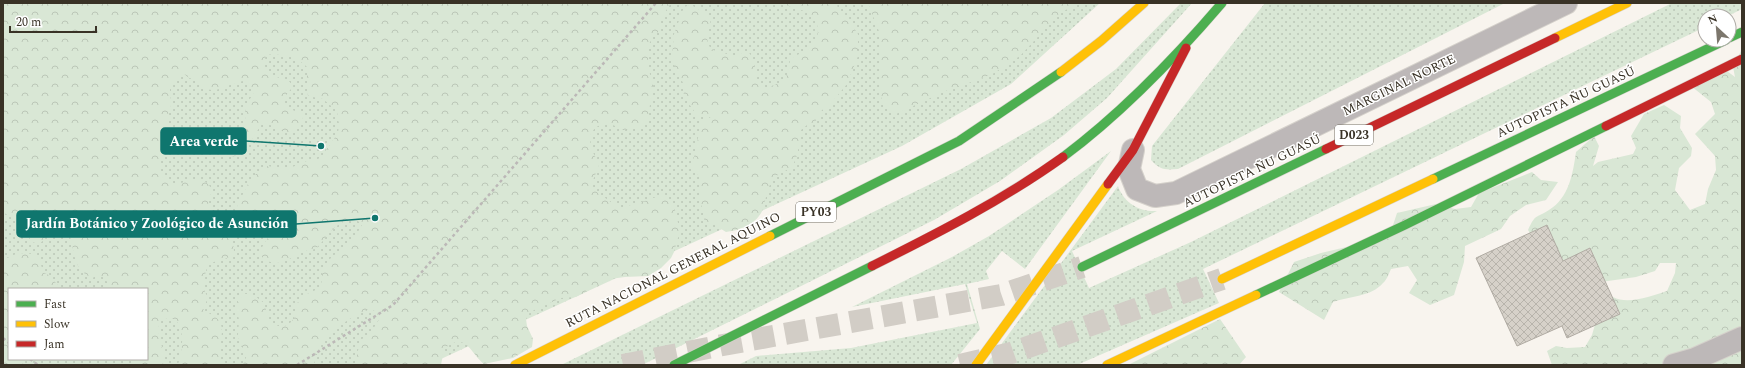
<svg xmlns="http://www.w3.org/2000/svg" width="1745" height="368" font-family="Spectral,serif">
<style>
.green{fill:url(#green-dots);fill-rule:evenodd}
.forest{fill:url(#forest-crowns)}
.building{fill:url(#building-cross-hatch);stroke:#b0aba3}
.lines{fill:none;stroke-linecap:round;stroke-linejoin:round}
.highway-tunnel{stroke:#d2cdc6;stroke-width:22;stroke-dasharray:22 11;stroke-linecap:butt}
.street-casing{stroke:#d5d1cb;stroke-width:24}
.fast-casing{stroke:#d5d1cb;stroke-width:10}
.slow-casing{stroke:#d5d1cb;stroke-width:10}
.jam-casing{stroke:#d5d1cb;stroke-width:10}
.path{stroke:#bcb8b7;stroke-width:2.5;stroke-dasharray:3 3;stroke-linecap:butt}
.street{stroke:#bdb8b8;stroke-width:22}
.fast{stroke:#4caf50;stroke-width:9}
.slow{stroke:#ffc107;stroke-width:9}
.jam{stroke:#c62828;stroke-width:9}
.labels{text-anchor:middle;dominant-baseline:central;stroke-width:3;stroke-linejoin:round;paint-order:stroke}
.shield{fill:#fff;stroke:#747067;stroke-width:1}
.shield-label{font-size:12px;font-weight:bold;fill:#393226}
.street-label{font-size:13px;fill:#393226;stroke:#fff}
.leader{fill:none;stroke:#0f766e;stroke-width:1.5}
.callout-dot{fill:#0f766e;stroke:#fff;stroke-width:1.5}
.callout{fill:#0f766e;stroke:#0f766e;stroke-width:1.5}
.callout-label{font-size:14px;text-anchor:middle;font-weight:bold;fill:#fff}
</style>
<defs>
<pattern id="green-dots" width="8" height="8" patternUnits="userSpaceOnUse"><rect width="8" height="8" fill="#d9e7d5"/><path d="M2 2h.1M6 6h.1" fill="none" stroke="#bbc7b7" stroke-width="1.8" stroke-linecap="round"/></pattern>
<pattern id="forest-crowns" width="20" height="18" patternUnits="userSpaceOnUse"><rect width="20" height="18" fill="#d9e7d5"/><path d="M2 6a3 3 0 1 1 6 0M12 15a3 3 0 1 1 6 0" fill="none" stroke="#bbc7b7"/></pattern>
<pattern id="building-cross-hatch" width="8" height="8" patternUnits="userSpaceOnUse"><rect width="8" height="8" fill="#d6d1c9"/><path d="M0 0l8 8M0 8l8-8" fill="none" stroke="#b8b4ac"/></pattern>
</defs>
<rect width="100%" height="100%" fill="#f8f4ee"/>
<!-- green -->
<path class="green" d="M 3,3 L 1100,3 L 1011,84 L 902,146 L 428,365 L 3,365 ZM 9,289 L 147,289 L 147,359 L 9,359 Z
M 1181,3 L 1192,3 L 1107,98 L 1064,135 L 1000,181 L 934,220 L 642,365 L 561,365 L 961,169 L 1051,118 L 1116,69 Z
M 1265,3 L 1505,3 L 1178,169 C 1165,170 1160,170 1151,160 L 1152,146 Z
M 1672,3 L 1741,3 L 1742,9 L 1728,16 L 1705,16 L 1705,27 L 1203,269 L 1219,303 L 1077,365 L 986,365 L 1118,186 C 1124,203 1139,212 1157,211 L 1072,251 L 1089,288 L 1191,242 Z
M 1111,151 L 1025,269 L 1002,251 L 986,271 L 989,279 L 967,284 L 980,329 L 951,365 L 738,365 L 756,356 L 851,348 L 977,323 L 965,284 L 852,307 L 952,257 L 989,236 L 1058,190 Z"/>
<!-- forest -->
<path class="forest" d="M 3,3 L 671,3 L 661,18 L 661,25 L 658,32 L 653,37 L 649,44 L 648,66 L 653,86 L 648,117 L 644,124 L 638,128 L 623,130 L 611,124 L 603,124 L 596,127 L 591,133 L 590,147 L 597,160 L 599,166 L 590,187 L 619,208 C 626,206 632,205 639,203 C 649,200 656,195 667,197 L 675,210 L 680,231 L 674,252 L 671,258 L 661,268 L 648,276 L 625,277 L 610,279 L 576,297 L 561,298 L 530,312 L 526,319 L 527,326 L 533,339 L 532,347 L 513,358 L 484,364 C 470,353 466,330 444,349 L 441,365 L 356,365 L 357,354 L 361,340 L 372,331 L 379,319 L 377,312 L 370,309 C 354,314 328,332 320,347 C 316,353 317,359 313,365 L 243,365 L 247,355 L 239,342 L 238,335 L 239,320 L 236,306 L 239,299 L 245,294 L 252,294 L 264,303 L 270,323 C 288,332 297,320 297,303 L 307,294 L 320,288 C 323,281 321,274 324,267 C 329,258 337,253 344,247 C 352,241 357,233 362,225 L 357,220 C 334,220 329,235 316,249 C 295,249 281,275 261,256 C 260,244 268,241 272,230 C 264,222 257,217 246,219 L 239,213 L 237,206 L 250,180 L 261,169 L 268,166 L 282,169 L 290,168 L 309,160 L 316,160 L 322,156 L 338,133 L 339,125 L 337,111 L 323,99 L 308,96 L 307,89 L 307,67 C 298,57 280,53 266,55 C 260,77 276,75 290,82 L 291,89 L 281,101 L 284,107 L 298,112 L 303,117 L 302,124 C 285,144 280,123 262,124 C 254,134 240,166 223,154 C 217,149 217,143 219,137 L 231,129 L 245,125 C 246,118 244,111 246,105 C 248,100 252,98 254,91 L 244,81 C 229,82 217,96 202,87 L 200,80 L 189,78 L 183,73 C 158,89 179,98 167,116 L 172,144 L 161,157 L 159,171 C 174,202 198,162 212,190 L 208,205 C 221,214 235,237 234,254 C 221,265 205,255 205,280 C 205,287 203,291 208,297 L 203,311 C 238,322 212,345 221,365 L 178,365 C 182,350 186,332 175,319 C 148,314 162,342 164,356 C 164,359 163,362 163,365 L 134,365 L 134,359 L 147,359 L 147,289 L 109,289 L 106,279 L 99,275 L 92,278 C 62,265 84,231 53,221 L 47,224 L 45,239 L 39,244 L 32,242 L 21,224 L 3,212 Z
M 783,3 L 837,3 L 838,11 L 850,22 L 858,34 L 858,56 L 847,84 L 828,107 L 822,110 L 814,124 L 807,125 L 801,130 C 799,141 799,160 790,168 C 782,173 776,174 771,183 C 766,191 766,200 763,209 C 757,224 741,230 726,232 L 713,224 L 705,224 L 702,207 L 699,200 L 701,186 L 700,178 L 692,166 L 701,124 L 712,116 L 697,115 L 684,97 L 683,83 L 673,63 L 672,56 L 674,34 L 684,7 L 691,5 C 724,22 704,21 708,45 L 713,50 L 734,56 L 747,51 C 757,59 754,72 758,84 L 764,88 C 784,83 789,79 790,59 C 797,55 808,50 814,44 C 820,37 819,21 812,15 C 803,8 792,10 783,3 Z
M 868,3 L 1079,3 L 1060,13 L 1020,56 L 994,73 L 981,79 L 952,88 L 896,114 L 884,107 L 880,93 L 880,34 Z
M 1742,49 L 1742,365 L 1653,365 L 1650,364 L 1639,365 L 1552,365 L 1547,351 L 1556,346 L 1567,348 L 1585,347 L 1592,335 L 1600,307 L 1613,297 C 1628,305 1651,296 1667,291 L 1675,273 L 1676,263 L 1660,263 L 1655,271 L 1636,277 L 1601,282 L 1540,249 L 1528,230 C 1536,213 1535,219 1549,210 C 1569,198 1573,173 1576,152 L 1594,136 L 1599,146 L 1593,166 L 1598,162 L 1633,154 L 1636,148 L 1631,136 L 1644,114 L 1664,105 L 1681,116 L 1680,128 L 1692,148 L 1691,156 L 1679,168 L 1675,190 L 1690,210 L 1705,204 L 1708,189 L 1716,170 L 1715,156 L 1695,134 L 1715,114 L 1711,102 L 1691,86 L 1723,68 L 1735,77 L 1733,67 Z
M 1532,172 L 1541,180 L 1558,182 L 1546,200 L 1526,205 L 1510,216 L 1501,229 L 1465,246 L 1464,262 L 1454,295 L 1430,305 L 1409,293 L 1417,280 L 1408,266 L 1391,269 C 1389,273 1387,280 1383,283 C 1371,297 1350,296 1333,302 L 1324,320 L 1279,292 L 1294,262 L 1321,253 L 1389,237 L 1397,213 L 1436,204 L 1455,209 L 1471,207 L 1479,193 Z
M 19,253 L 33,254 L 39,258 L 43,272 L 50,276 L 61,289 L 9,289 L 9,359 L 26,359 L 22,365 L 3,365 L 3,259 Z
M 1220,319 L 1246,357 L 1239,365 L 1128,365 Z"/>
<!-- building -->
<path class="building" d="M 1547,225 L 1563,261 L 1590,248 L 1620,314 L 1567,338 L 1562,326 L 1517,346 L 1476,258 Z"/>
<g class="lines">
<!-- highway-tunnel -->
<path class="highway-tunnel" d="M 623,365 L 723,345 L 1001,295 L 1082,267
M 960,365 L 1011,353 L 1222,279"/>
<!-- street casing -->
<g class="street-casing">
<path id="street" d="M 1133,150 L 1129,169 L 1137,189 L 1155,196 L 1176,193 L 1566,3
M 1674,365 L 1695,359 L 1742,338"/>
</g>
<!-- fast casing -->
<g class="fast-casing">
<path id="fast" d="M 1729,38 L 1742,32
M 1063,157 C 1122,113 1174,59 1222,3
M 1433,179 L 1726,40
M 770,236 L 959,141 L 1061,72
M 1082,267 L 1326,149
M 1256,295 L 1405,225 L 1606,126
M 674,365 L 872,266"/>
</g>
<!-- slow casing -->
<g class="slow-casing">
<path id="slow" d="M 1555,38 L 1627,3
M 1061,72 L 1101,41 L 1144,3
M 1222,279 L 1433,179
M 515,365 L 770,236
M 976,365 L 1108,184
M 1107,365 L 1256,295"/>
</g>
<!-- jam casing -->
<g class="jam-casing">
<path id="jam" d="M 1606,126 L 1742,59
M 1326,149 L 1555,38
M 1108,184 L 1133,150 L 1186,48
M 872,266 C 938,233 1003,200 1063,157"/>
</g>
<!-- path -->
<path class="path" d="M 3,338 L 9,343
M 30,359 L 38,365
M 297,365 L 393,305 L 656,3"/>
<!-- street -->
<use href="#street" class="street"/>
<!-- fast -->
<use href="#fast" class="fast"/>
<!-- slow -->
<use href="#slow" class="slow"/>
<!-- jam -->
<use href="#jam" class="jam"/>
</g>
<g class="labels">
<!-- shield labels -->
<g class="shield">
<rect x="1335" y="125" width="38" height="20" rx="3"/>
<rect x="796" y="202" width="40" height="20" rx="3"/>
</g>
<g class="shield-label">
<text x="1354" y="135">D023</text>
<text x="816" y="212">PY03</text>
</g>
<!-- street labels -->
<g class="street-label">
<text transform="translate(1399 85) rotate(-26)">MARGINAL NORTE</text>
<text transform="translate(1566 102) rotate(-25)">AUTOPISTA ÑU GUASÚ</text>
<text transform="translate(1252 171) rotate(-26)">AUTOPISTA ÑU GUASÚ</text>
<text transform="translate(673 270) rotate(-27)">RUTA NACIONAL GENERAL AQUINO</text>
</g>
</g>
<!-- callouts -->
<path class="leader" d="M321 146L246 141M375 218L296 224"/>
<g class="callout-dot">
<circle cx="321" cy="146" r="4"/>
<circle cx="375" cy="218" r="4"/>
</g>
<g class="callout">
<rect x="161" y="128" width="85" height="26" rx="4"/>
<rect x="17" y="211" width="279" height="26" rx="4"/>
</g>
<g class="callout-label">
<text x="204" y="146">Area verde</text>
<text x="157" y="228">Jardín Botánico y Zoológico de Asunción</text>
</g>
<!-- border -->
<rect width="1745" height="368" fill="none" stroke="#393226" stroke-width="8"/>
<!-- legend -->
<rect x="8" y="288" width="140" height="72" fill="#ffffff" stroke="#b0ada8"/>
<rect x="16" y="301" width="20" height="6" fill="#4caf50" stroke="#b0ada8"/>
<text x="44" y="308" font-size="12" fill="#393226">Fast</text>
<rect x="16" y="321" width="20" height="6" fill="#ffc107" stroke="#b0ada8"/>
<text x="44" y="328" font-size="12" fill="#393226">Slow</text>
<rect x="16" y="341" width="20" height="6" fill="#c62828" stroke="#b0ada8"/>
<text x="44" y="348" font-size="12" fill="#393226">Jam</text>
<!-- north arrow -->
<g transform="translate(1717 28) rotate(334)"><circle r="19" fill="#ffffff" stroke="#b0ada8"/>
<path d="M0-3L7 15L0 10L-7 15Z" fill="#7c766c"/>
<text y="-6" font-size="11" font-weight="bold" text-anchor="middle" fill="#393226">N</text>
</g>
<!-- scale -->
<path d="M10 26v6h86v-6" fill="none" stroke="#393226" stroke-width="2"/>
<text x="16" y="26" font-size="12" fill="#393226" stroke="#ffffff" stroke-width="3" paint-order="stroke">20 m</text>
</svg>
